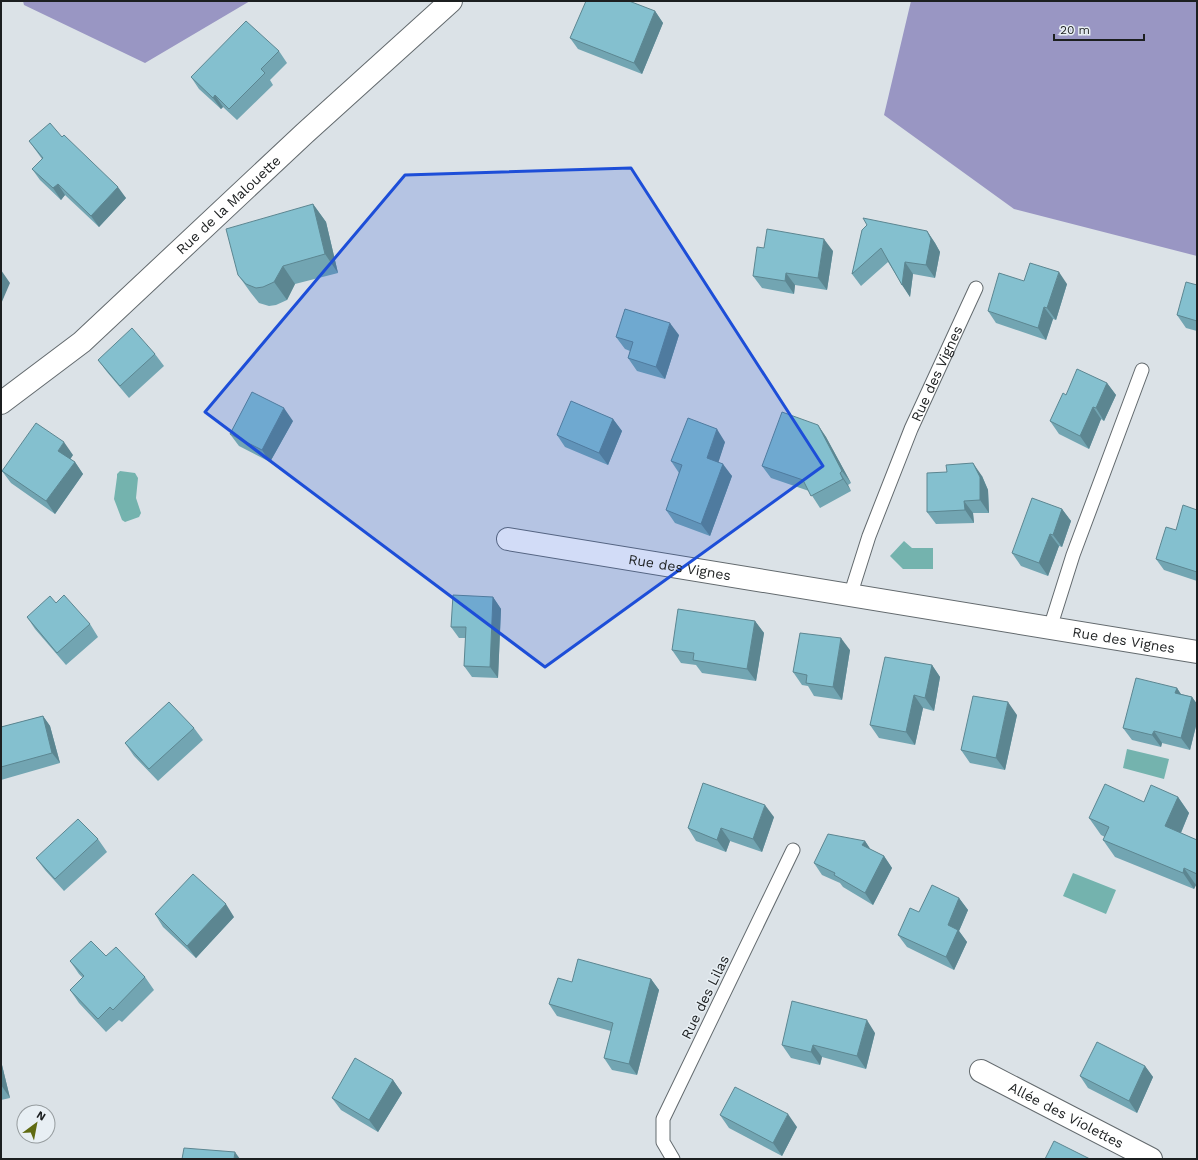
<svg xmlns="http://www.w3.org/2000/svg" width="1198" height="1160" font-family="'Work Sans',sans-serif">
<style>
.forest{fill:#9996c3}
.water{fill:#74b3ae}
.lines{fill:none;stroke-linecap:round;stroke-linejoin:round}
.lane-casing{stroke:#636a6e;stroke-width:15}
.street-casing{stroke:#636a6e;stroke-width:24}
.lane{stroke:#fff;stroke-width:13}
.street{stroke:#fff;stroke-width:22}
.wall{fill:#72a5b2}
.shaded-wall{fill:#5c8691}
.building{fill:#84c0cf;stroke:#5c8691}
.marked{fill:#1d4ed8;fill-opacity:0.2;stroke:#1d4ed8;stroke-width:3;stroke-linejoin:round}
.labels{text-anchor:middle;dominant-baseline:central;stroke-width:3;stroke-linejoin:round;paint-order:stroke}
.street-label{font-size:14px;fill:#1c1f20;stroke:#e8eff4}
</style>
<rect width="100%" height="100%" fill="#dbe2e7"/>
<!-- forest -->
<path class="forest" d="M 23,1 L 250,1 L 145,63 L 24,5 Z
M 911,1 L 1197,1 L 1197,256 L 1014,209 L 884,115 Z"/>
<!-- water -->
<path class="water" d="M 120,471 L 135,473 L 138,478 L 136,498 L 141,513 L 139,517 L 125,522 L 122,520 L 114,499 L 117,477 L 117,474 Z
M 904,541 L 912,548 L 933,548 L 933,569 L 903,569 L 890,556 Z
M 1127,749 L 1169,759 L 1164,779 L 1123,768 Z
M 1073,873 L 1116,890 L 1106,914 L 1063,896 Z"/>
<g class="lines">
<!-- lane casing -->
<g class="lane-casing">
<g id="lane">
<path id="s1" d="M 850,596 L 869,536 L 911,429 L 976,288"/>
<path d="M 1050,628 L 1073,555 L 1142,370"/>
<path d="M 673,1159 L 663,1142 L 663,1119 L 793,850"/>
</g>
</g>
<!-- street casing -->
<g class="street-casing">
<g id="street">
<path id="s2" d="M 1,403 L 82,342 L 305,133 L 451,1"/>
<path id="s3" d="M 508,539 L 1197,652"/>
<path id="s4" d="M 981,1071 L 1151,1159"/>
</g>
</g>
<!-- lane -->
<use href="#lane" class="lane"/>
<!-- street -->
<use href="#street" class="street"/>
</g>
<!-- wall -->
<path class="wall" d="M 655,11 L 663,23 L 642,74 L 578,49 L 570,38 Z
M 279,51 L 287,63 L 270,80 L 273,85 L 237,120 L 223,107 L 221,109 L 199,89 L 191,77 Z
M 62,137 L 126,198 L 99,227 L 65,195 L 61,200 L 40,180 L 32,169 L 42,159 L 29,141 Z
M 313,204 L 326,222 L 338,273 L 295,284 L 287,300 L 276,305 L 269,306 L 259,303 L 251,293 L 238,275 Z
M 862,230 L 927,231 L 935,243 L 940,252 L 935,278 L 913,274 L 910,297 L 888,262 L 861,286 L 852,274 Z
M 764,248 L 833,251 L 827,290 L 795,285 L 794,294 L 762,288 L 753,276 Z
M 1024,281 L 1067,284 L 1056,320 L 1053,319 L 1046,340 L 996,323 L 988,311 Z
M 1197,285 L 1197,331 L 1186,328 L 1177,315 Z
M 679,335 L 665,379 L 637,371 L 628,358 L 630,351 L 625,349 L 616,337 Z
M 155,354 L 164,366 L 129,398 L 107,372 L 98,360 Z
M 1107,383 L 1116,395 L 1104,421 L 1101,419 L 1089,449 L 1059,434 L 1050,421 L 1066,395 Z
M 613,419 L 622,431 L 608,465 L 565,447 L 557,435 Z
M 293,421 L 270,462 L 239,446 L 230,434 Z
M 818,425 L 826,437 L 851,483 L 848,485 L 851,491 L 820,508 L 809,491 L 771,478 L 762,466 Z
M 725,442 L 718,462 L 732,476 L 710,536 L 675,523 L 666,510 L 679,473 L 671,461 Z
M 73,455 L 70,459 L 75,462 L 83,474 L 55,514 L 11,483 L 2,471 Z
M 982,476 L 988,490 L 989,513 L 973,513 L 974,523 L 936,524 L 927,512 Z
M 1062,509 L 1071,521 L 1062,547 L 1059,546 L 1048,576 L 1021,566 L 1012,553 Z
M 1197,510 L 1197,581 L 1164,570 L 1156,559 L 1176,530 Z
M 493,597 L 501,609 L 498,678 L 472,677 L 464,666 L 466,638 L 459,638 L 451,627 Z
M 56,603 L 90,624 L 98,637 L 66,665 L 35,629 L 27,617 Z
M 755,621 L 764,633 L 756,681 L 702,673 L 696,665 L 681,663 L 672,650 Z
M 850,650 L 842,700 L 814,696 L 808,686 L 802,685 L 793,672 Z
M 932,665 L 940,677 L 934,711 L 923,708 L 915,745 L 879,738 L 870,725 Z
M 1177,688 L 1181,694 L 1192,697 L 1197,704 L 1197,722 L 1190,750 L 1162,743 L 1161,747 L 1132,740 L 1123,728 Z
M 1017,715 L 1005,770 L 970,763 L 961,750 Z
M 43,716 L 50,726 L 60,763 L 1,780 L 1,727 Z
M 194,728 L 203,740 L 158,781 L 134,756 L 125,743 Z
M 1178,797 L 1189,813 L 1181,833 L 1197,840 L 1197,885 L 1196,885 L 1194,889 L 1115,857 L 1103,840 L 1105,837 L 1101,835 L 1089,818 L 1144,802 Z
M 774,817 L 762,852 L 730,841 L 726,852 L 696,841 L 688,828 Z
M 98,839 L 107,852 L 64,891 L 45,870 L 36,858 Z
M 865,841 L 870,849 L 884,856 L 892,868 L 873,905 L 843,887 L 840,883 L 822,875 L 814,863 Z
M 959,898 L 968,910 L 959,931 L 967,942 L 954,970 L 907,947 L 898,935 Z
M 155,914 L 234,917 L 196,958 L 163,927 Z
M 106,956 L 145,977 L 154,990 L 122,1022 L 119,1020 L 106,1032 L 79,1003 L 70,990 L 83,978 L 79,974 L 70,961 Z
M 651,979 L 659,990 L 637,1075 L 612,1070 L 604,1058 L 611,1031 L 557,1016 L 549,1004 L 572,982 Z
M 875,1033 L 866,1069 L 822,1057 L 820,1065 L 791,1058 L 782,1045 Z
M 1,1064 L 2,1065 L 10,1098 L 1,1100 Z
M 1145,1066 L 1153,1077 L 1137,1113 L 1088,1088 L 1080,1076 Z
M 393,1080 L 402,1093 L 378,1132 L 341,1110 L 332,1098 Z
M 720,1115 L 797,1127 L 782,1156 L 729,1128 Z"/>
<!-- shaded-wall -->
<path class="shaded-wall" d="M 655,11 L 663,23 L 642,74 L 634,63 Z
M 215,95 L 223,107 L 221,109 L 213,98 Z
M 58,184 L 65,195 L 61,200 L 53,188 Z
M 118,187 L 126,198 L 99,227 L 91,216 Z
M 313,204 L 326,222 L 338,273 L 325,254 Z
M 927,231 L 935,243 L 940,252 L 935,278 L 926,265 Z
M 824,239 L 833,251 L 827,290 L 818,278 Z
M 905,262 L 913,274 L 910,297 L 902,285 Z
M 283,266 L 295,284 L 287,300 L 274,282 Z
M 1,270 L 10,283 L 1,304 Z
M 1059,272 L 1067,284 L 1056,320 L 1047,308 Z
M 786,273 L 795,285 L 794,294 L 785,281 Z
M 1044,307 L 1053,319 L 1046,340 L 1038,328 Z
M 670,323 L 679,335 L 665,379 L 656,367 Z
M 1107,383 L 1116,395 L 1104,421 L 1096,408 Z
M 1093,407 L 1101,419 L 1089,449 L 1080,436 Z
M 284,408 L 293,421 L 270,462 L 262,450 Z
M 613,419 L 622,431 L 608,465 L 599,453 Z
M 818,425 L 826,437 L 851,483 L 842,471 Z
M 717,429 L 725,442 L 716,470 L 707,458 Z
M 64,442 L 73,455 L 67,464 L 58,451 Z
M 75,462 L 83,474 L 55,514 L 46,501 Z
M 973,463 L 982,476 L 988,490 L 989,513 L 980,500 Z
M 723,464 L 732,476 L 710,536 L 701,524 Z
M 840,473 L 848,485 L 851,491 L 843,479 Z
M 964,501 L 973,513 L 974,523 L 965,510 Z
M 1062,509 L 1071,521 L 1062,547 L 1053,535 Z
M 1050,534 L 1059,546 L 1048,576 L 1039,563 Z
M 493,597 L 501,609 L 498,678 L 490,667 Z
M 755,621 L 764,633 L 756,681 L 747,669 Z
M 841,638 L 850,650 L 842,700 L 833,687 Z
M 932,665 L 940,677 L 934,711 L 925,698 Z
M 1177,688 L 1185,701 L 1175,693 Z
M 914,695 L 923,708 L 915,745 L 906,732 Z
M 1192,697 L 1197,704 L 1197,722 L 1190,750 L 1181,738 Z
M 1008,702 L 1017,715 L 1005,770 L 996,758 Z
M 43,716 L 50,726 L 60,763 L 52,753 Z
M 1154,731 L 1162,743 L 1161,747 L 1152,735 Z
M 1178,797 L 1189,813 L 1177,842 L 1165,826 Z
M 765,805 L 774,817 L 762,852 L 753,839 Z
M 721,828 L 730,841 L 726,852 L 717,840 Z
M 865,841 L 873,853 L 862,845 Z
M 884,856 L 892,868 L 873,905 L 865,893 Z
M 1184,868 L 1196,885 L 1194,889 L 1183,873 Z
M 959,898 L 968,910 L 959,931 L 967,942 L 954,970 L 946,957 L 948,925 Z
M 226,904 L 234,917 L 196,958 L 187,946 Z
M 651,979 L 659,990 L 637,1075 L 629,1064 Z
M 867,1020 L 875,1033 L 866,1069 L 857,1056 Z
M 813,1045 L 822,1057 L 820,1065 L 811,1052 Z
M 1,1064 L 2,1065 L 10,1098 L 1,1085 Z
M 1145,1066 L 1153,1077 L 1137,1113 L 1129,1101 Z
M 393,1080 L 402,1093 L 378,1132 L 369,1120 Z
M 788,1114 L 797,1127 L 782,1156 L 773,1143 Z
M 235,1152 L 240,1159 L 234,1159 Z"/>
<!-- building -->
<path class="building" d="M 586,1 L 629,1 L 655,11 L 634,63 L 570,38 Z
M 246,21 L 279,51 L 261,69 L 265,73 L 229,109 L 215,95 L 213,98 L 191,77 Z
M 50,123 L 62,137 L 64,135 L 118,187 L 91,216 L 58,184 L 53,188 L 32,169 L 43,158 L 29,141 Z
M 313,204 L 325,254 L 283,266 L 274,282 L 263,287 L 256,288 L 246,284 L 238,275 L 226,229 Z
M 863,218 L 927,231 L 931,239 L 926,265 L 905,262 L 902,285 L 881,248 L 852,274 L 862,230 L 867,225 Z
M 767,229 L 824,239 L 818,278 L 786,273 L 785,281 L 753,276 L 757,247 L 764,248 Z
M 1030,263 L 1059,272 L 1047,308 L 1044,307 L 1038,328 L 988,311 L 999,273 L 1024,281 Z
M 1186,282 L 1197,285 L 1197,321 L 1177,315 Z
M 625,309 L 670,323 L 656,367 L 628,358 L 633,342 L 616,337 Z
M 132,328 L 155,354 L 120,386 L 98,360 Z
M 1077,369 L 1107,383 L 1096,408 L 1093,407 L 1080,436 L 1050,421 L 1063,393 L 1066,395 Z
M 252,392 L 284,408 L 262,450 L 230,434 Z
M 571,401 L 613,419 L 599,453 L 557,435 Z
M 782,412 L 818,425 L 842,471 L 840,473 L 843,479 L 811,496 L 803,480 L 762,466 Z
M 688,418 L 717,429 L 707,458 L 723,464 L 701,524 L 666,510 L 682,465 L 671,461 Z
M 36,423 L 64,442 L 58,451 L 75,462 L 46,501 L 2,471 Z
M 973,463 L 980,477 L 980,500 L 964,501 L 965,510 L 927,512 L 927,473 L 947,472 L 946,465 Z
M 1032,498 L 1062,509 L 1053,535 L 1050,534 L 1039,563 L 1012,553 Z
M 1183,505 L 1197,510 L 1197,572 L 1156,559 L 1166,527 L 1176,530 Z
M 64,595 L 90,624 L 57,653 L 27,617 L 50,596 L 56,603 Z
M 453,595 L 493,597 L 490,667 L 464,666 L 466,627 L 451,627 Z
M 678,609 L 755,621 L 747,669 L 693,660 L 694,653 L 672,650 Z
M 800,633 L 841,638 L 833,687 L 806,683 L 807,675 L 793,672 Z
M 885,657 L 932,665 L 925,698 L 914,695 L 906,732 L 870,725 Z
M 1136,678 L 1177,688 L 1175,693 L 1192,697 L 1181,738 L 1154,731 L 1152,735 L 1123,728 Z
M 973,696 L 1008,702 L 996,758 L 961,750 Z
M 169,702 L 194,728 L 149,769 L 125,743 Z
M 43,716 L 52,753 L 1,767 L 1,727 Z
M 703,783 L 765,805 L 753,839 L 721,828 L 717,840 L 688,828 Z
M 1105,784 L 1144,802 L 1151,785 L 1178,797 L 1165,826 L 1197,840 L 1197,874 L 1184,868 L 1183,873 L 1103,840 L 1109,827 L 1089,818 Z
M 78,819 L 98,839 L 55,879 L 36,858 Z
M 828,834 L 865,841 L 862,845 L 884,856 L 865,893 L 834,875 L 835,873 L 814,863 Z
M 193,874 L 226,904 L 187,946 L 155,914 Z
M 932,885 L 959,898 L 948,925 L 958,930 L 946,957 L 898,935 L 910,908 L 919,912 Z
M 91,941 L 106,956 L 116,947 L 145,977 L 113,1010 L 110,1007 L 98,1019 L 70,990 L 84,976 L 70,961 Z
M 578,959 L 651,979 L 629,1064 L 604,1058 L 613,1023 L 549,1004 L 558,978 L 572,982 Z
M 792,1001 L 867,1020 L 857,1056 L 813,1045 L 811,1052 L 782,1045 Z
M 1097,1042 L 1145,1066 L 1129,1101 L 1080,1076 Z
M 355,1058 L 393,1080 L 369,1120 L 332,1098 Z
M 735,1087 L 788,1114 L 773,1143 L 720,1115 Z
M 1054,1141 L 1090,1159 L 1045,1159 Z
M 184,1148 L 235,1152 L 234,1159 L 182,1159 Z"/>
<!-- marked area -->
<path class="marked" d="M 631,168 L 823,466 L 545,667 L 205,412 L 405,175 Z"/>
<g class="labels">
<!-- street labels -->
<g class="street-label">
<text stroke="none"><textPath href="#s2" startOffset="302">Rue de la Malouette</textPath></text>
<text stroke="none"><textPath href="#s1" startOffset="239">Rue des Vignes</textPath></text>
<text stroke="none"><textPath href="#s3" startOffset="174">Rue des Vignes</textPath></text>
<text stroke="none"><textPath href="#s3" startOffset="624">Rue des Vignes</textPath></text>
<text transform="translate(705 997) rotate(-64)">Rue des Lilas</text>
<text stroke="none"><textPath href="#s4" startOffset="96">Allée des Violettes</textPath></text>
</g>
</g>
<!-- border -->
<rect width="1198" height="1160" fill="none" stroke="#1c1f20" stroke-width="4"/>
<!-- north arrow -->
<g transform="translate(36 1124) rotate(32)"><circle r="19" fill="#e8eff4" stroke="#969c9f"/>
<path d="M0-3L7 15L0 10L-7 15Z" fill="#606b12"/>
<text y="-6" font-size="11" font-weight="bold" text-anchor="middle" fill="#1c1f20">N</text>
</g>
<!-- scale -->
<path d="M1054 34v6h90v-6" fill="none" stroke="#1c1f20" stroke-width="2"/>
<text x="1060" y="34" font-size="12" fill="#1c1f20" stroke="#e8eff4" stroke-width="3" paint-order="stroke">20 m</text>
</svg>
